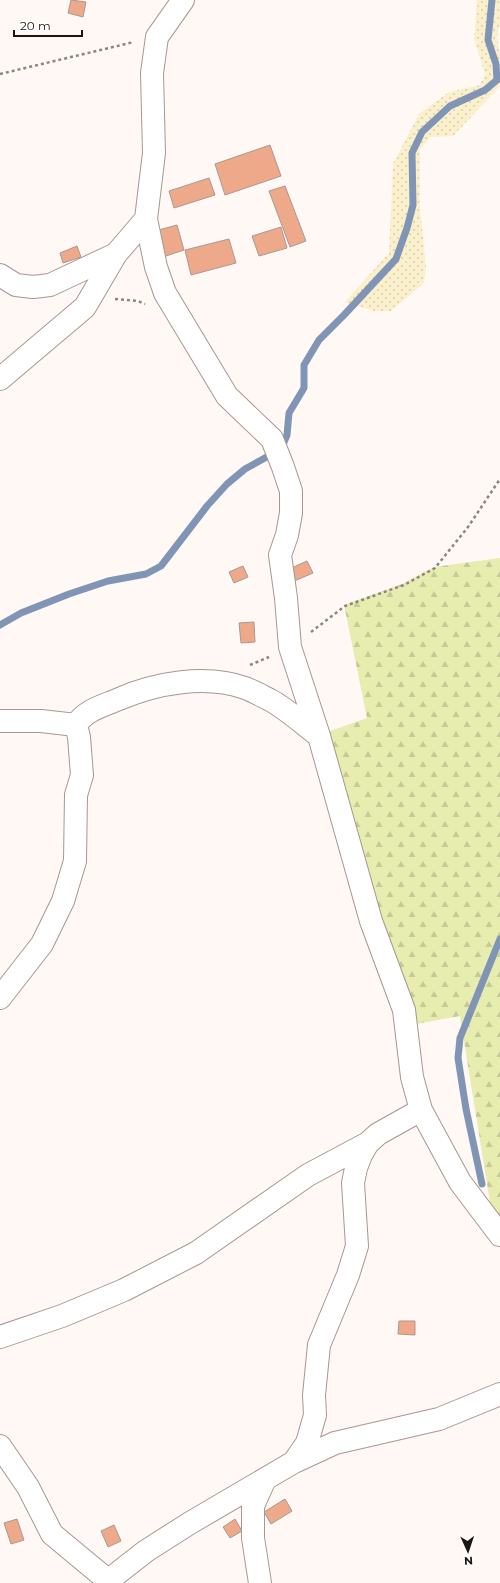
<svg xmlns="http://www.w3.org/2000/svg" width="500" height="1583" font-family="Montserrat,sans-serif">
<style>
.forest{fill:url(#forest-firs)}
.sand{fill:url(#sand-dots)}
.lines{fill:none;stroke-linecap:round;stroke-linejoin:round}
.stream{stroke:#8095b5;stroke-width:7}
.building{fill:#eda989;stroke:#a99992}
.minor-casing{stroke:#a79790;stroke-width:24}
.path{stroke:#8c8582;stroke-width:2.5;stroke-dasharray:3 3;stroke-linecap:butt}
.minor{stroke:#fff;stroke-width:22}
</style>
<defs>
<pattern id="forest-firs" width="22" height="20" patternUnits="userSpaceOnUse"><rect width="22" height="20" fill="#e7ecaf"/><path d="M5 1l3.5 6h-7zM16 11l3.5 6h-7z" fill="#c6ca96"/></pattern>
<pattern id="sand-dots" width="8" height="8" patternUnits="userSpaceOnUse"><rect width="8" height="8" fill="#faf0cb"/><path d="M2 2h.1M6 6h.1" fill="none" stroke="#d6cdad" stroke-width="1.8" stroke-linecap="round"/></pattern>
</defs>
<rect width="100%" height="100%" fill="#fff8f5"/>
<!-- forest -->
<path class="forest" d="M 500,558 L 500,1228 L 492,1215 L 460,1016 L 406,1026 L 316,736 L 367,718 L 344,605 L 402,584 L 434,567 Z"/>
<!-- sand -->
<path class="sand" d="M 477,0 L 500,0 L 500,21 L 497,38 L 500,54 L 500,86 L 453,136 L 430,137 L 420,150 L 420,208 L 426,267 L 424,283 L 391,311 L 374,311 L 345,302 L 389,253 L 393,164 L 419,114 L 449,92 L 480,85 L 485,74 L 474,39 Z"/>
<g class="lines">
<!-- stream -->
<path class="stream" d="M 0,625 L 21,613 L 69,594 L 108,581 L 146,574 L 161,566 L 207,506 L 227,484 L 245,469 L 281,449 L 287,435 L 289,413 L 304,388 L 304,365 L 319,340 L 344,315 L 396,259 L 407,228 L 413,205 L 412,153 L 422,132 L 450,106 L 485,90 L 497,80 L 496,64 L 488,40 L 492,0
M 482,1184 L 466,1109 L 458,1058 L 460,1038 L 500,939"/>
</g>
<!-- building -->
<path class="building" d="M 71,0 L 86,2 L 83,17 L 68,13 Z
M 270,145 L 281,176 L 225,195 L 215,164 Z
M 209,178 L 215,195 L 174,208 L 169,191 Z
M 285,186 L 306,241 L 290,247 L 269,191 Z
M 177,225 L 184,250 L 163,257 L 155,231 Z
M 281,227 L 287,248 L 259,256 L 252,236 Z
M 229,239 L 236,263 L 191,275 L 185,250 Z
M 77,246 L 81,257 L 63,263 L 60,253 Z
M 307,561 L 313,573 L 292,582 L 287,570 Z
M 243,566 L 248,577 L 234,583 L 229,572 Z
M 254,622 L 255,642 L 241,643 L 239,623 Z
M 399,1321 L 415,1321 L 415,1335 L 398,1334 Z
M 285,1499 L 292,1511 L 271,1524 L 264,1512 Z
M 17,1519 L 24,1540 L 11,1544 L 4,1523 Z
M 235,1519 L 242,1531 L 230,1538 L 223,1527 Z
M 114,1525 L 121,1541 L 108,1547 L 101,1531 Z"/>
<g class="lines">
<!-- minor casing -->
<g class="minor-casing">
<path id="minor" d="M 183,0 L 157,37 L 152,73 L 154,153 L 146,219 L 156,267 L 165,293 L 227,396 L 272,439 L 283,467 L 291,491 L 291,513 L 287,535 L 280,555 L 286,598 L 290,647 L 319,736 L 371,921 L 404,1010 L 412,1077 L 421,1110 L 460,1182 L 500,1235
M 0,275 L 16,285 L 33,287 L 50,285 L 116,254
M 0,379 L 85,307 L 116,254 L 146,219
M 0,721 L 41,721 L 76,725
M 0,998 L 42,944 L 63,901 L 75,861 L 76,795 L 82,775 L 79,737 L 76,725 C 85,710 103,706 119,699 C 156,683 206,674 245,688 C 253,691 262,696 270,700 C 287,709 303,724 319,736
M 0,1337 L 62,1316 L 124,1290 L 196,1253 L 308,1175 L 368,1143
M 0,1446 L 28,1487 L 52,1534 L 111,1583
M 294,1462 L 335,1443 L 439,1419 L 500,1394
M 107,1583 L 109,1580 L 146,1551 L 190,1523 L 294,1462 L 307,1443 L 315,1415 L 314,1395 L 319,1345 L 348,1275 L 357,1246 L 353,1183 L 356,1168 L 361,1155 L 368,1143 L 378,1134 L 421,1110
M 260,1583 L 253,1538 L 253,1506 L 265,1479"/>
</g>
<!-- path -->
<path class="path" d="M 0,74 L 134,42
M 115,299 L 138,301 L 145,304
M 311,632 L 345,606 L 404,585 L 435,568 L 468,527 L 500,479
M 250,665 L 269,657"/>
<!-- minor -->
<use href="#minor" class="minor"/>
</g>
<!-- north arrow -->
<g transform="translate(468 1551) rotate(177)" stroke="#ffffff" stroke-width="3" paint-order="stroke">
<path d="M0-3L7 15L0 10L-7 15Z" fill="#1c1613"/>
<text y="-6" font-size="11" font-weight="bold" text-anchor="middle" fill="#1c1613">N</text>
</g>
<!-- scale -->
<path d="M14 30v6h68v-6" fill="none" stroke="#1c1613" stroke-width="2"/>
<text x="20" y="30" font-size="12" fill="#1c1613" stroke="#ffffff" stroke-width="3" paint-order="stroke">20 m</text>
</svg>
